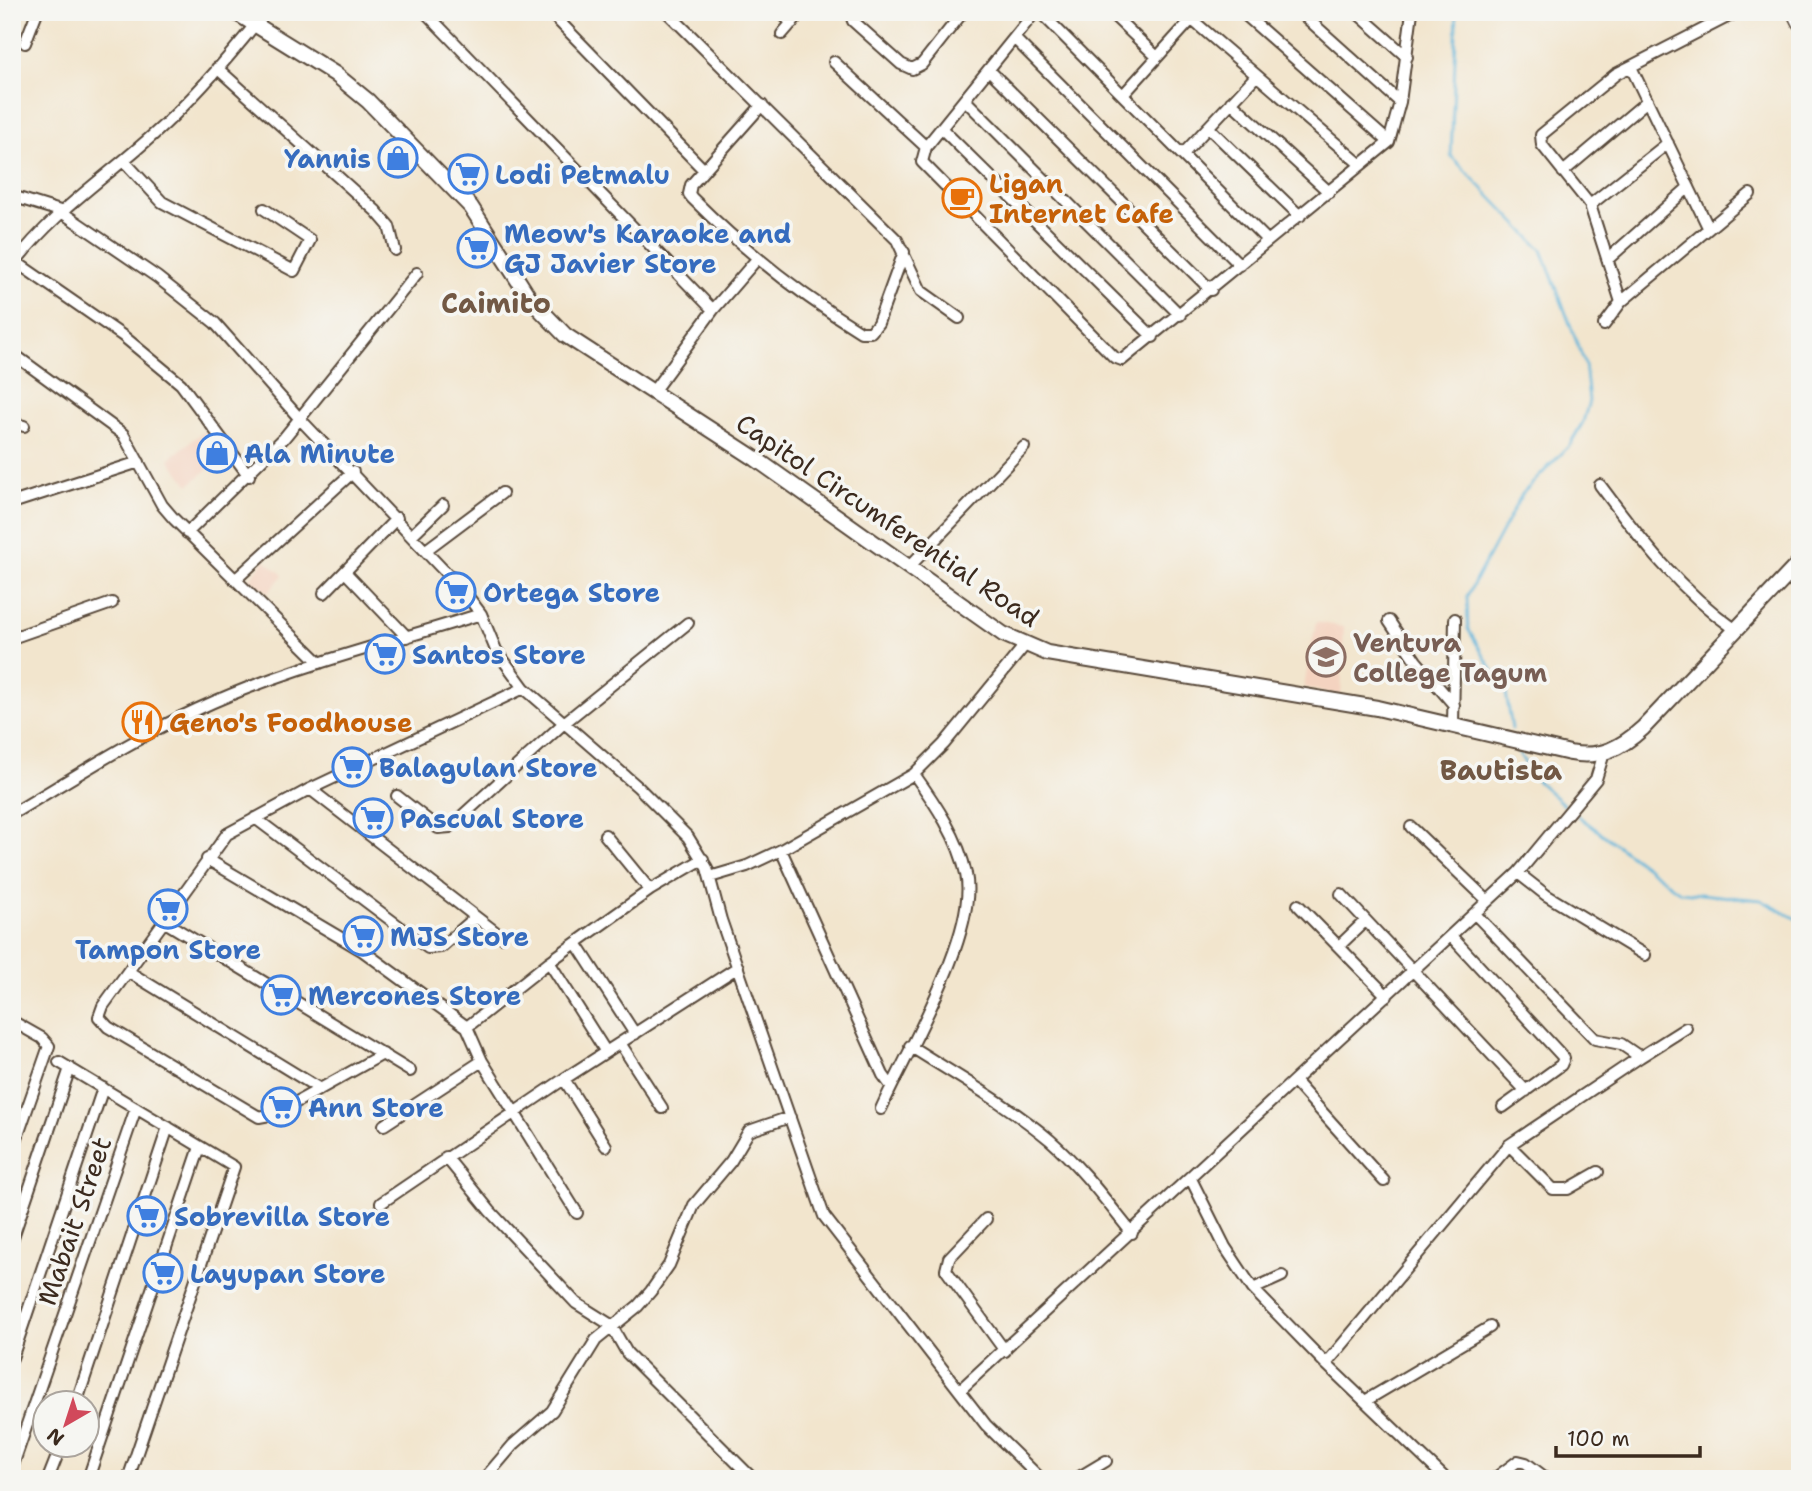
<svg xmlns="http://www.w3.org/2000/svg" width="1812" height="1491" font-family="'Shantell Sans',sans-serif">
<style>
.built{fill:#f4d3c0}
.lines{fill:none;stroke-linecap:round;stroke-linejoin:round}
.stream{stroke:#5db4da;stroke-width:2.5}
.minor-casing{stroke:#564638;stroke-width:14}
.major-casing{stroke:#564638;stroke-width:18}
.highway-casing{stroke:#564638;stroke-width:19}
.minor{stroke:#fff;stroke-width:10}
.major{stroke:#fff;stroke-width:14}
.highway{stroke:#fff;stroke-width:16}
.labels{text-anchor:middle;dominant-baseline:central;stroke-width:7;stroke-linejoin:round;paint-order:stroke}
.shop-label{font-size:26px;font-weight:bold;fill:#366cbe;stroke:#f6f6f2;text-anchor:start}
.food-label{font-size:26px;font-weight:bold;fill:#c56008;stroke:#f6f6f2;text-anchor:start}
.street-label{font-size:26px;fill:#3b2a1e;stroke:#f6f6f2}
.education-label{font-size:26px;font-weight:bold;fill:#785e54;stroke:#f6f6f2;text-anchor:start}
.neighbourhood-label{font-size:28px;font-weight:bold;fill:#725844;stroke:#f6f6f2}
</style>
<rect width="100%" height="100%" fill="#f6f6f2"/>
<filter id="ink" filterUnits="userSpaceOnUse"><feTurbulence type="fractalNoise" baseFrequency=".0143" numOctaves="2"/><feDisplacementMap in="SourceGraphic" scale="14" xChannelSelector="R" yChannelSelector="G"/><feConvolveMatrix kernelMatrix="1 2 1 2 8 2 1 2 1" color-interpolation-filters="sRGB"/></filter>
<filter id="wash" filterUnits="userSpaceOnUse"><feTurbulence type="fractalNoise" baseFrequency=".00686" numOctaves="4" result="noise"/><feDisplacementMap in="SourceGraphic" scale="28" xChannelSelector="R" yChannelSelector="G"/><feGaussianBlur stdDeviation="1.57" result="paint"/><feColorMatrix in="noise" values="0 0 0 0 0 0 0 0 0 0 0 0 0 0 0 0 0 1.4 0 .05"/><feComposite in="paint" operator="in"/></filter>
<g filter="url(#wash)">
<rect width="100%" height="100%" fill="#f2e5cd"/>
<!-- built -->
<path class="built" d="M 205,430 L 225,455 L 189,485 L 169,459 Z
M 265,560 L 283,575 L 268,593 L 250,579 Z
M 1316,622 L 1344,627 L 1341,696 L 1304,687 Z"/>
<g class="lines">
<!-- stream -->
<path class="stream" d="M 1457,12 L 1451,156 L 1542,250 L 1585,364 L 1589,401 L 1583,422 L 1569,446 L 1522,494 L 1467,596 L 1468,629 L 1506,693 L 1512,729
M 1518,752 L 1535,779 L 1564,805
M 1578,816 L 1680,892 L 1761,900 L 1800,921"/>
</g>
</g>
<g filter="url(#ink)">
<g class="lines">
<!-- minor casing -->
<g class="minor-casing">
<path id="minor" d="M 425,12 L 713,310
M 550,12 L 703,169
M 667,12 L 897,240 L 921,291 L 959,318
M 780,12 L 792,23
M 850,12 L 853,21 L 901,64 L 912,69 L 922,64 L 963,12
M 1035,12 L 926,147 L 922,162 L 1114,357 L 1122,360 L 1389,142 L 1400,102 L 1412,12
M 1040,12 L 1268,241
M 1110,12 L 1157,57
M 1183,12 L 1361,165
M 1242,12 L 1389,142
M 1300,12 L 1400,102
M 1356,12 L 1407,57
M 782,34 L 801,12
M 1014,38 L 1240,265
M 25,43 L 37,12
M 834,62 L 926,147
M 1631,67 L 1708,227
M 217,68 L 376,211 L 389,226 L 395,250
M 989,70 L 1211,290
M 1123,95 L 1191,20
M 965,100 L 1180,315
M 1231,102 L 1329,192
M 762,105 L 691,185 L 689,194 L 692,198 C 744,250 799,294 861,332 L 871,332 L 878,323 L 904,252
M 1208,127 L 1300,216
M 942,129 L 1153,337
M 1183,154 L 1256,76
M 124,161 L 162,202 L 294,271 L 310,240 L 264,209
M 1563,172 L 1646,102
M 12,196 L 60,211 L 157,277 L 215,323 L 300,419 L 466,594 L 481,614 L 496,650 L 524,688 L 638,787 L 688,837 L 707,868 L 721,920 L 824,1216 L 986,1425 L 1041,1479
M 1590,205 L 1668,143
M 1608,259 L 1689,187
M 16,262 L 123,336 L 181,384 L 249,476
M 12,266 C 55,210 102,181 153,135 C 194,99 231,55 265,12
M 1621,302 L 1590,205 L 1542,145 L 1541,135 L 1616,74 L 1737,12
M 1604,325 L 1621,302 L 1750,194
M 12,353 L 123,434 L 162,505 L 174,519 L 320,663
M 652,393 L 713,310 L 757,259
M 12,423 L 24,426
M 1600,485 C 1641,540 1679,590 1736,630
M 12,503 L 139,462
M 187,533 L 284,438 L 417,273
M 413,534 L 443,505
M 426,550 L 502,493
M 909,567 L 1024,447
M 345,572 L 407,637
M 235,580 L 353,472
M 324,593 L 397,518
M 1389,621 L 1416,661 L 1454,705
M 12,638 L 112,603
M 1453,725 L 1455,619
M 310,789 L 502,937
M 397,796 L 438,828 L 450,827 L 564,723 L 688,623
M 12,814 C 73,778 134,738 198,709 C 288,667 387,644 481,614
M 255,818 L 428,948 L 441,947 L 476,917
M 1411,827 L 1488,901
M 605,835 L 650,890
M 781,850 L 883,1075 L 891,1086
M 207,859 L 363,951 L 467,1027 L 482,1061 L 577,1213
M 1518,873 L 1546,895 L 1645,955
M 710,877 L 747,866 L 781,850 L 914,774 L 944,744 L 1025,645
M 1341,894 L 1526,1091
M 1298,905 L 1387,996
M 1475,914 L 1595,1039 L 1621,1044 L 1640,1057 L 1686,1028
M 165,922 L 410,1071
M 1451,936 L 1564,1058 L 1561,1065 L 1503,1107
M 576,943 L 635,1034
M 1340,945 L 1365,921
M 549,962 L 606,1052
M 129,972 L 320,1089
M 12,1021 L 42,1038 L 49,1046 L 12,1152
M 467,1027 L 549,962 L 650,890 L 703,859
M 620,1043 L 662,1108
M 910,1046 C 957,1076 1007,1104 1050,1140 C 1081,1167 1106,1201 1132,1233
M 383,1054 L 275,1114 L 259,1117 L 108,1027 L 99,1017 L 103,1006 L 227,834 L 310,789 L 524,688
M 59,1062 L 234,1167 L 128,1479
M 564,1079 L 606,1146
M 1295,1082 L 1384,1181
M 881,1109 C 906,1053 979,932 966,874 C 959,839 935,803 914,774
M 384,1125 L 482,1061
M 1509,1145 L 1553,1189 L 1568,1189 L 1598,1172
M 446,1157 L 490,1211 L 576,1303 L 611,1325 L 627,1353 L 753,1479
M 1191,1179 L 1225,1247 L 1253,1289 L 1282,1276
M 381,1203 L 564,1079 L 738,967
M 986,1219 L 949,1258 L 946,1270 L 1005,1351
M 12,1240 L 70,1068
M 1253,1289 L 1326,1364
M 12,1358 L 103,1088
M 960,1390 L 1518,873 L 1596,779 L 1604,753
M 1365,1401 L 1490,1327
M 76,1404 L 168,1127
M 12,1468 L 136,1108
M 48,1479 L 61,1446
M 88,1479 L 200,1147
M 484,1479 L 513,1445 L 552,1411 L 596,1340 L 638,1306 L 651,1291 L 669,1265 L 694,1205 L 731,1161 L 749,1131 L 790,1117
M 1076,1479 L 1106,1461
M 1446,1479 L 1326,1364 L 1509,1145 L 1640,1057
M 1494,1479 L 1518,1461 L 1526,1463 L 1547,1479"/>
</g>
<!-- major casing -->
<g class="major-casing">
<path id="major" d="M 235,12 L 335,74 L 368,101 L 471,207 L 530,299 L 565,335 L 756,459 L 1003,634 L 1047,653 L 1377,708 L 1570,753 C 1600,759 1621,748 1643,728 L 1800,562"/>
</g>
<!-- highway casing -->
<g class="highway-casing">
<path id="highway" d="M 1795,12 L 1800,22"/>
</g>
<!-- minor -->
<use href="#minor" class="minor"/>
<!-- major -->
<use href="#major" class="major"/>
<!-- highway -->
<use href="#highway" class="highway"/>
</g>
</g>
<!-- icons -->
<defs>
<g id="shop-ring" transform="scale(2.0125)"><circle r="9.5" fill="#f6f6f2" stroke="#3f7fe0" stroke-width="1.5"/><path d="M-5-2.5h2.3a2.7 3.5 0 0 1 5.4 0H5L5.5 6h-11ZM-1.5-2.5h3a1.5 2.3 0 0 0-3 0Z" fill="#3f7fe0"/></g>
<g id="supermarket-ring" transform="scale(2.0125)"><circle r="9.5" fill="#f6f6f2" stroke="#3f7fe0" stroke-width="1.5"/><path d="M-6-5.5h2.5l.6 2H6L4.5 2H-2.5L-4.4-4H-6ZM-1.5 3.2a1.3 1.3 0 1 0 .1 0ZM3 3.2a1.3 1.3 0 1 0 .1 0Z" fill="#3f7fe0"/></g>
<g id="cafe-ring" transform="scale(2.0125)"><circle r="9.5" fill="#f6f6f2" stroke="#e8710a" stroke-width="1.5"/><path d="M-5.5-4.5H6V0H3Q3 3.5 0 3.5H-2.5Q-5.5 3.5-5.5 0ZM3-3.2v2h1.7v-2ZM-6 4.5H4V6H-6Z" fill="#e8710a"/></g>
<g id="university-ring" transform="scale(2.0125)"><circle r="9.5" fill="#f6f6f2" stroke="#8d6e63" stroke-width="1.5"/><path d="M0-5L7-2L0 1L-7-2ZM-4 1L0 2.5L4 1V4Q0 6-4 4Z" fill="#8d6e63"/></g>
<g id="restaurant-ring" transform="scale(2.0125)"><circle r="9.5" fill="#f6f6f2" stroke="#e8710a" stroke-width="1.5"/><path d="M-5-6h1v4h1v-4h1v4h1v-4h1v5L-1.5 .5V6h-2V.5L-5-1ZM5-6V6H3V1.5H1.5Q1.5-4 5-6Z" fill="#e8710a"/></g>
</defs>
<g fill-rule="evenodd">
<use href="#shop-ring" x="398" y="158"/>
<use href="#supermarket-ring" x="468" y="174"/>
<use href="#cafe-ring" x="962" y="198"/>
<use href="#supermarket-ring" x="477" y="248"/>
<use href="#shop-ring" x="217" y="453"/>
<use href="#supermarket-ring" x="456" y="592"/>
<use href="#supermarket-ring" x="385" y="654"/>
<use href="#university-ring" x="1326" y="657"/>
<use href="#restaurant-ring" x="142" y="722"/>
<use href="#supermarket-ring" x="352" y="767"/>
<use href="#supermarket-ring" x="373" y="818"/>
<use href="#supermarket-ring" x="168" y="909"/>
<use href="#supermarket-ring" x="363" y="936"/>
<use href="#supermarket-ring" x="281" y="995"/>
<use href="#supermarket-ring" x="281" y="1107"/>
<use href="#supermarket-ring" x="147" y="1216"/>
<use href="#supermarket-ring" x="163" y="1273"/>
</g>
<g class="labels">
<!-- shop labels -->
<g class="shop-label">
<text x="371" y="158" text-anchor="end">Yannis</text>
<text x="495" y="174">Lodi Petmalu</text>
<text x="504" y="233">Meow's Karaoke and<tspan x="504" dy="30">GJ Javier Store</tspan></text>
<text x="244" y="453">Ala Minute</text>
<text x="483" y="592">Ortega Store</text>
<text x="412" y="654">Santos Store</text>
<text x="379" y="767">Balagulan Store</text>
<text x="400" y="818">Pascual Store</text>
<text x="390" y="936">MJS Store</text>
<text x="168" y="949" text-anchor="middle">Tampon Store</text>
<text x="308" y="995">Mercones Store</text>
<text x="308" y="1107">Ann Store</text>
<text x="174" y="1216">Sobrevilla Store</text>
<text x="190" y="1273">Layupan Store</text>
</g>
<!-- food labels -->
<g class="food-label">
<text x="989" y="183">Ligan<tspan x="989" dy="30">Internet Cafe</tspan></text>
<text x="169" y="722">Geno's Foodhouse</text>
</g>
<!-- street labels -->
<g class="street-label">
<text transform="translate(888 520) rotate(34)">Capitol Circumferential Road</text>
<text transform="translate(74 1221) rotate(-71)">Mabait Street</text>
</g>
<!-- education labels -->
<g class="education-label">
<text x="1353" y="642">Ventura<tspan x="1353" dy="30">College Tagum</tspan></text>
</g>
<!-- neighbourhood labels -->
<g class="neighbourhood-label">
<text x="496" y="303">Caimito</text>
<text x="1501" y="770">Bautista</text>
</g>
</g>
<!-- margin -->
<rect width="1812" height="1491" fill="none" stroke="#f6f6f2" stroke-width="42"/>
<!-- north arrow -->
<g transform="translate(66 1424) rotate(219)"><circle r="33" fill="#f6f6f2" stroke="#aba49d" stroke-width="2"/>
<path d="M0-5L12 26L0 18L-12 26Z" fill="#d1495b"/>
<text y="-10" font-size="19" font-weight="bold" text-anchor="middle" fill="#3b2a1e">N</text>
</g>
<!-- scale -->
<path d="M1556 1446v10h144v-10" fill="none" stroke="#3b2a1e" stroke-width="3.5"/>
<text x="1567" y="1446" font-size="21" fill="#3b2a1e" stroke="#f6f6f2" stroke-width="5" paint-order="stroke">100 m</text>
</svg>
